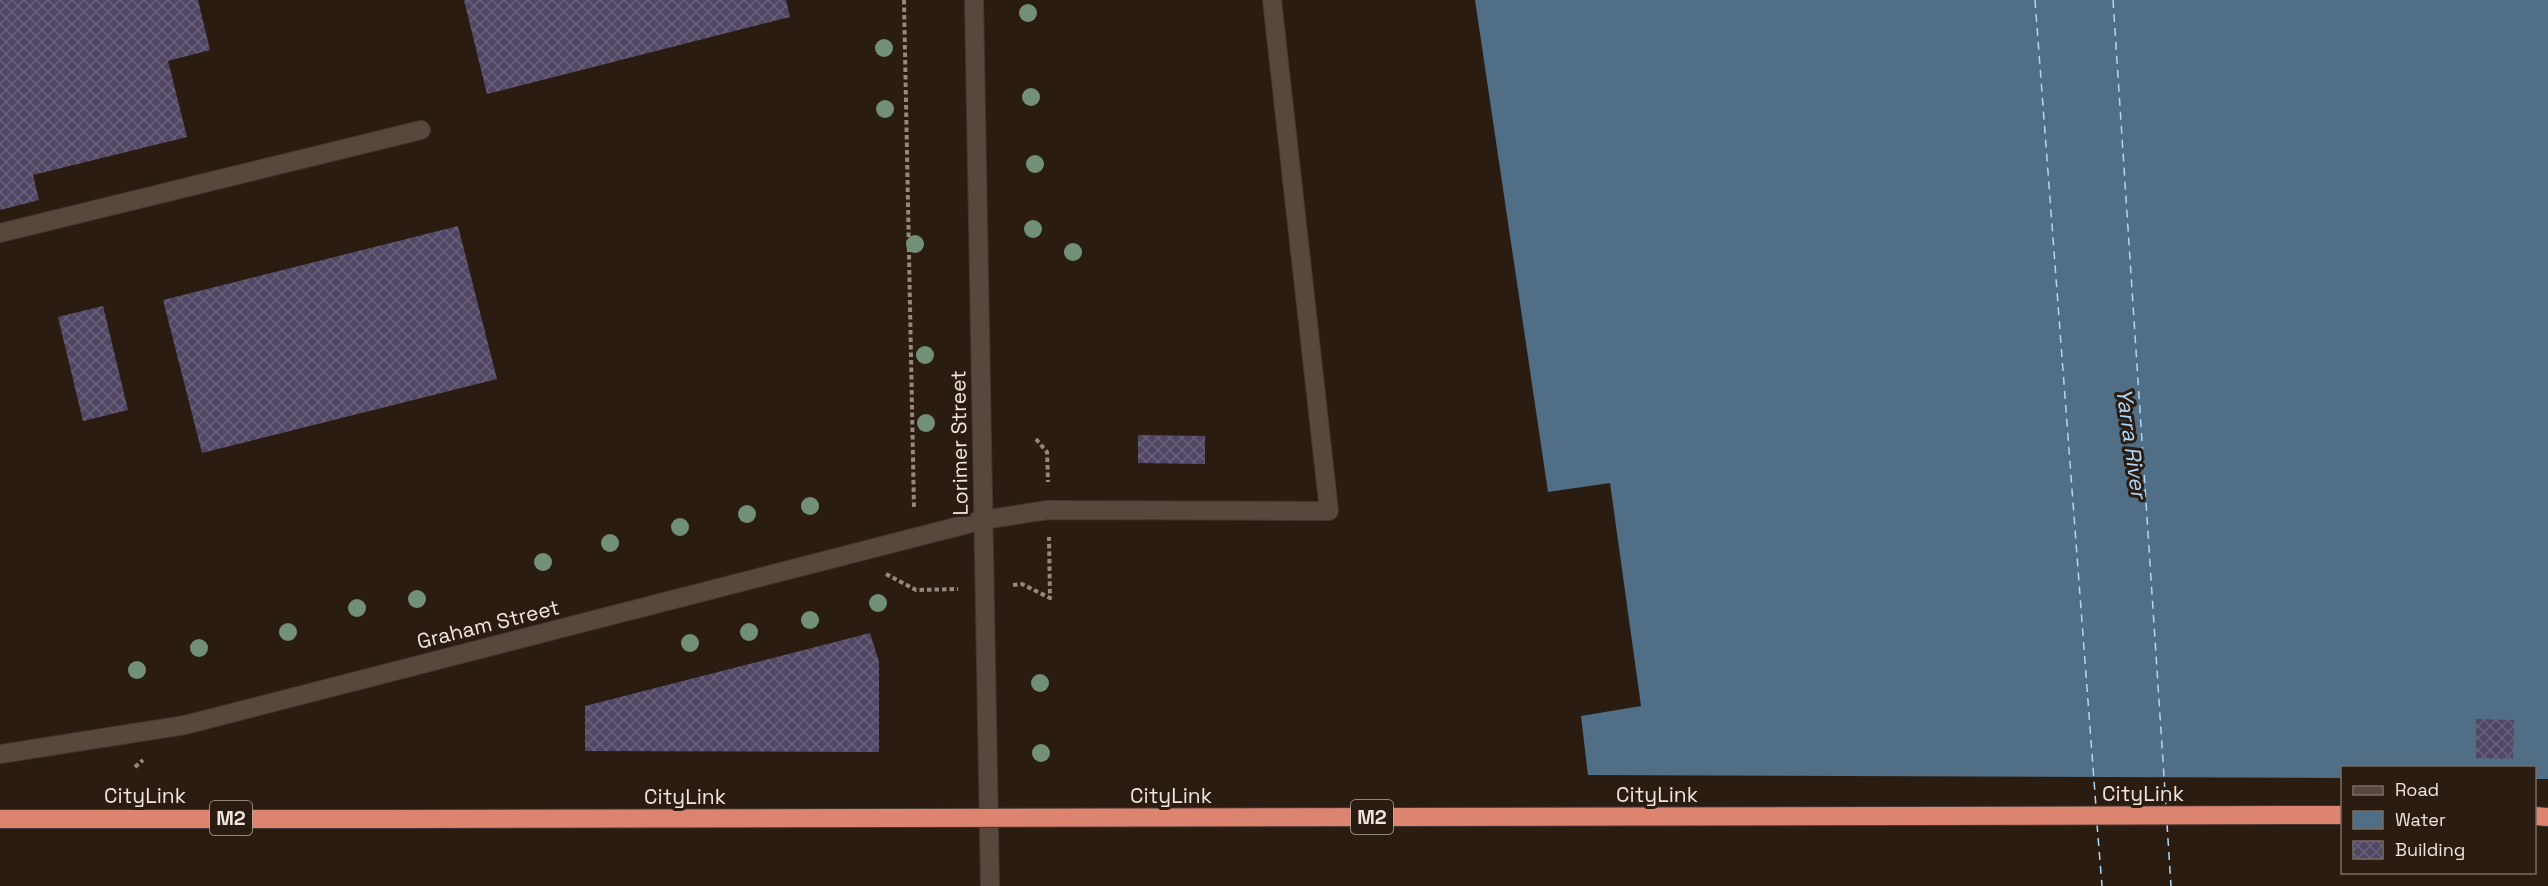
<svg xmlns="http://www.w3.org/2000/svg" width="2548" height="886" font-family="'Space Grotesk',sans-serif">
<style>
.water{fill:#506e85;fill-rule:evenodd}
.pier{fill:#2a1c11}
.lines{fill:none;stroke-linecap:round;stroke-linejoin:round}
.ferry{stroke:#add7f9;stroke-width:1.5;stroke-dasharray:8 6;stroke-linecap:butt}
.building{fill:url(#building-cross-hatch)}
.service-casing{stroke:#433732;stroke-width:20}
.minor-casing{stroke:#433732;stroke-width:20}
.secondary-casing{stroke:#433732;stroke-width:20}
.motorway-casing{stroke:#433732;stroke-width:20}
.path{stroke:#94887f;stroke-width:4;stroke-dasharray:4.5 3;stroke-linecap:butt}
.service{stroke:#57473c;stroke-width:18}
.minor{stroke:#57473c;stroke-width:18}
.secondary{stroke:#57473c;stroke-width:18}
.motorway{stroke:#dd8471;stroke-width:18}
.motorway-bridge-casing{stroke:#433732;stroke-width:20;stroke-linecap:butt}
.motorway-bridge{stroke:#dd8471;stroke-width:18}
.tree{fill:#729077}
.labels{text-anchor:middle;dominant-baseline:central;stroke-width:6;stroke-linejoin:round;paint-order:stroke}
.shield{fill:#2a1c11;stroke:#b4a9a0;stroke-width:1.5}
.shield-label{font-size:20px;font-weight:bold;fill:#efe5de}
.street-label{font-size:21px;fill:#efe5de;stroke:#2a1c11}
.water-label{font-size:22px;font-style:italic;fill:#add7f9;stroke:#2a1c11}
</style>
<defs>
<pattern id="building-cross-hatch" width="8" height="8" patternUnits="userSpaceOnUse" patternTransform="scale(1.5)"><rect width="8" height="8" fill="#514765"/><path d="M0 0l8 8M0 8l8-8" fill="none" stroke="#6a617b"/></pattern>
</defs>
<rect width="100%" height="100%" fill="#2a1c11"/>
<!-- water -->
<path class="water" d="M 1475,0 L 2548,0 L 2548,886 L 1601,886 L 1581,716 L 1641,706 L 1610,483 L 1548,492 ZM 2342,768 L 2534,768 L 2534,872 L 2342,872 Z"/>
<!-- pier -->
<path class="pier" d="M 1585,775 L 2342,778 L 2342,872 L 2534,872 L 2535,779 L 2548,779 L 2548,886 L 1598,886 Z"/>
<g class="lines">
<!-- ferry -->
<path class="ferry" d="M 2035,0 L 2096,807
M 2113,0 L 2166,807
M 2097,824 L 2102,886
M 2167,824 L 2171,886"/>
</g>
<!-- building -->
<path class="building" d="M 0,0 L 198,0 L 210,50 L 168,61 L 187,137 L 33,175 L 39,200 L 0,210 Z
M 464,0 L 786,0 L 790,17 L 487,94 Z
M 458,226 L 497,379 L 202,453 L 163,300 Z
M 103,306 L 128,410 L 83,421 L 58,317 Z
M 1138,435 L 1205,436 L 1205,464 L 1138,463 Z
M 870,633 L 879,662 L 879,752 L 585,751 L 585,706 Z
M 2476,719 L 2514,720 L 2513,759 L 2476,758 Z"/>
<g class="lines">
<!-- service casing -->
<g class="service-casing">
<path id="service" d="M 0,233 L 421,130
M 983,520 L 1048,510 L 1329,511 L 1272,0"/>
</g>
<!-- minor casing -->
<g class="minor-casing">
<path id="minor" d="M 0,754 L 185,725 L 983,520"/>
</g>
<!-- secondary casing -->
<g class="secondary-casing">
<path id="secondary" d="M 974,0 L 990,886"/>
</g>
<!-- motorway casing -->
<g class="motorway-casing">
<path id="motorway" d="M 2534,816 L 2548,817
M 0,819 L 402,819"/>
</g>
<!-- path -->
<path class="path" d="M 904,0 L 914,509
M 1036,439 L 1047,452 L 1048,482
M 886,574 L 916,590 L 958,589
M 1013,585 L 1022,584 L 1050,598 L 1049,537
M 135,767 L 143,760"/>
<!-- service -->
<use href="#service" class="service"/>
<!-- minor -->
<use href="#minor" class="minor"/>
<!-- secondary -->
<use href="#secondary" class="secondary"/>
<!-- motorway -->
<use href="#motorway" class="motorway"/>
<!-- motorway-bridge casing -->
<g class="motorway-bridge-casing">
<path id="motorway-bridge" d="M 402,819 L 2342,815"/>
</g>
<!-- motorway-bridge -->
<use href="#motorway-bridge" class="motorway-bridge"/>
</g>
<!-- trees -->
<g class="tree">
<circle cx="1028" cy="13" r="9"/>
<circle cx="884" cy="48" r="9"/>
<circle cx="1031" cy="97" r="9"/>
<circle cx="885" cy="109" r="9"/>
<circle cx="1035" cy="164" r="9"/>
<circle cx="1033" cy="229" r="9"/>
<circle cx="915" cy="244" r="9"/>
<circle cx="1073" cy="252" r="9"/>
<circle cx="925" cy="355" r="9"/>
<circle cx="926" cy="423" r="9"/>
<circle cx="810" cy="506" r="9"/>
<circle cx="747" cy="514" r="9"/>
<circle cx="680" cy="527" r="9"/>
<circle cx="610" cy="543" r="9"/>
<circle cx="543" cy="562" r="9"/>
<circle cx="417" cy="599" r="9"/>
<circle cx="878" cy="603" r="9"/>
<circle cx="357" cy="608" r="9"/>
<circle cx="810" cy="620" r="9"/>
<circle cx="288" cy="632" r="9"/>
<circle cx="749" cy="632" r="9"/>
<circle cx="690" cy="643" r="9"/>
<circle cx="199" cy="648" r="9"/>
<circle cx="137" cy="670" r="9"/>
<circle cx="1040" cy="683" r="9"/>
<circle cx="1041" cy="753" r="9"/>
</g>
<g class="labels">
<!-- shield labels -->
<g class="shield">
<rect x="1351" y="800" width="42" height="34" rx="4.5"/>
<rect x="210" y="801" width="42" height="34" rx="4.5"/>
</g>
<g class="shield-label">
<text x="1372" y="817">M2</text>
<text x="231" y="818">M2</text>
</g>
<!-- street labels -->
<g class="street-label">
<text transform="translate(959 443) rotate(-91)">Lorimer Street</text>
<text transform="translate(488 624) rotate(-14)">Graham Street</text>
<text x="2143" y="793">CityLink</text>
<text x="1657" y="794">CityLink</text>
<text x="145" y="795">CityLink</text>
<text x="1171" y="795">CityLink</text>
<text x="685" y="796">CityLink</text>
</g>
<!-- water labels -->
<g class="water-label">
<text transform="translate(2132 443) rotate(82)">Yarra River</text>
</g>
</g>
<!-- legend -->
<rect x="2341" y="766" width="195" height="108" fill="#2a1c11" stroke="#796c63" stroke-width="1.5"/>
<rect x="2353" y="786" width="30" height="9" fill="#57473c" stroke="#796c63" stroke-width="1.5"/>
<text x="2395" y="796" font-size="18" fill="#efe5de">Road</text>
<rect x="2353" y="811" width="30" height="18" fill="#506e85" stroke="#796c63" stroke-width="1.5"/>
<text x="2395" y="826" font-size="18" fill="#efe5de">Water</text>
<rect x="2353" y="841" width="30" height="18" fill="url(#building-cross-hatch)" stroke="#796c63" stroke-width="1.5"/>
<text x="2395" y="856" font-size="18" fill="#efe5de">Building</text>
</svg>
